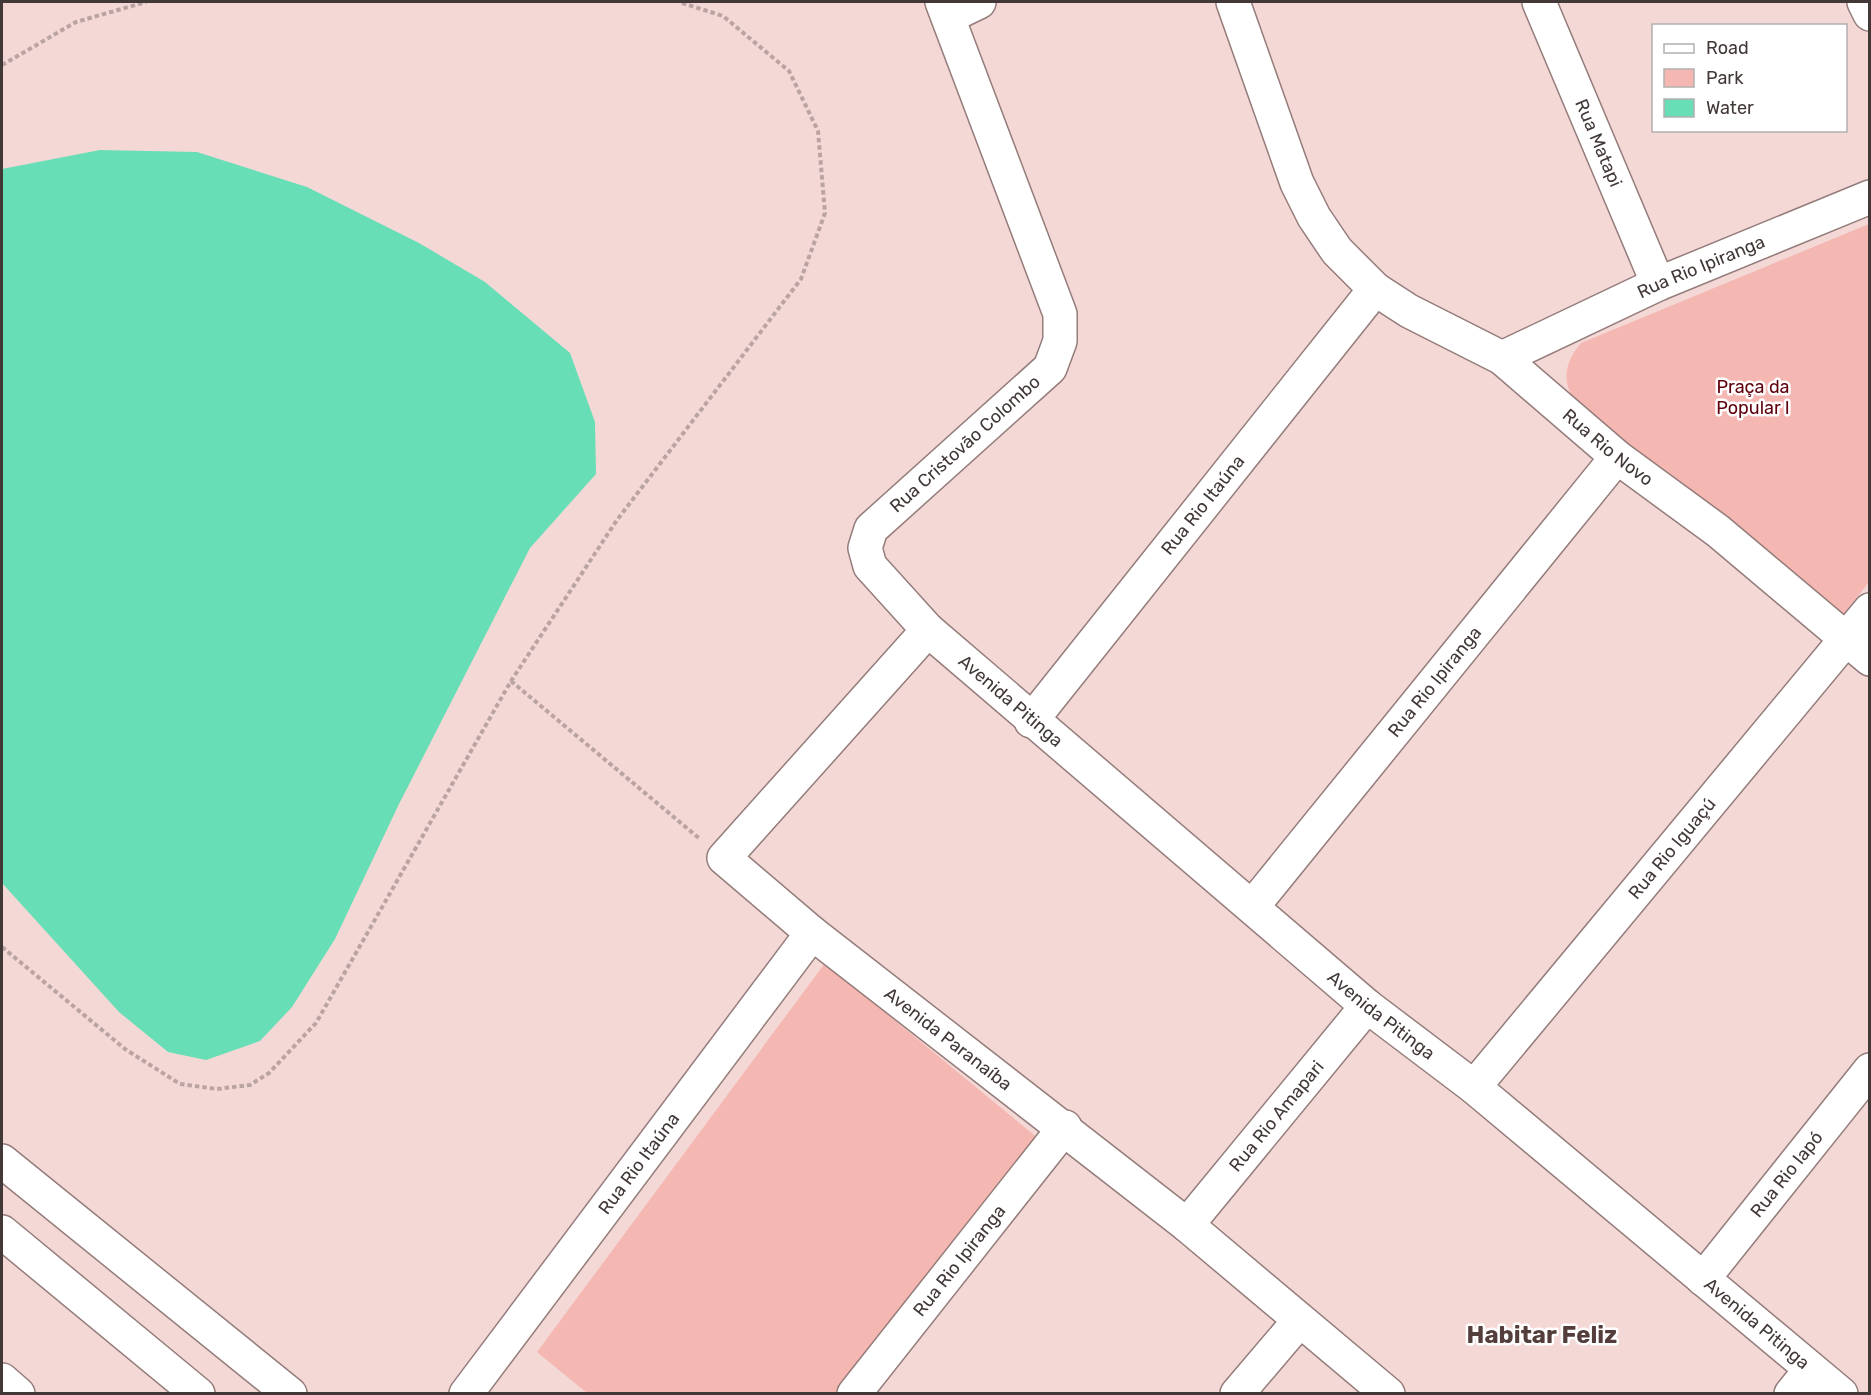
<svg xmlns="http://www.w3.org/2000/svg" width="1871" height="1395" font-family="Rubik,sans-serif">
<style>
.green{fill:#f5b7b2}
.water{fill:#68deb6}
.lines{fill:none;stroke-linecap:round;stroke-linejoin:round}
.minor-casing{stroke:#947c7a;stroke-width:36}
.major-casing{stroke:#947c7a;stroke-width:36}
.path{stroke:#baa4a2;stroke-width:4;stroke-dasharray:4.5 3;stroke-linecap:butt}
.minor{stroke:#fff;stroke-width:33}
.major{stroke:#fff;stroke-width:33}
.labels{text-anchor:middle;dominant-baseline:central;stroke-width:5;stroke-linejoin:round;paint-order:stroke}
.street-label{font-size:18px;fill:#423837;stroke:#fff}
.park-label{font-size:18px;fill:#5e010c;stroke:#fff}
.district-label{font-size:24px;font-weight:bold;fill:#533e3c;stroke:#fff}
</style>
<rect width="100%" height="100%" fill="#f3d8d6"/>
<!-- green -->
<path class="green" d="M 1869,224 L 1869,582 L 1842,616 L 1577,404 C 1561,383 1564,363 1581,343 Z
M 825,963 L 1045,1144 L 851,1393 L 587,1393 L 537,1352 Z"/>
<!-- water -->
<path class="water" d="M 100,150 L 197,152 L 307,187 L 419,243 L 485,282 L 570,353 L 595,422 L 596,474 L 530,548 L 399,804 L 335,939 L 292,1007 L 260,1041 L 206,1060 L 168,1052 L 119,1012 L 2,883 L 2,169 Z"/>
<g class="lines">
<!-- minor casing -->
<g class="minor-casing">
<g id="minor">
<path id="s1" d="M 942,2 L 1060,314 L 1060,341 L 1050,368 L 871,529 L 865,548 L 870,566 L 928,630 L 1367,1006 L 1474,1087 L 1841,1394"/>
<path id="s2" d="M 1233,2 L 1297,183 L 1314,217 L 1337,251 L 1375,289 L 1409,311 L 1502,358 L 1617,457 L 1718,531 L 1870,659"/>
<path id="s3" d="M 1539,2 L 1658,284"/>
<path d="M 1864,2 L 1870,14"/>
<path d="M 948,17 L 979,2"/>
<path id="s4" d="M 1502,358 L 1658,284 L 1870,197"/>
<path id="s5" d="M 928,630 L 724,858 L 812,933 L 1187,1225 L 1388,1394"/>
<path id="s6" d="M 1031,721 L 1375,289"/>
<path id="s7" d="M 1252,907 L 1617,457"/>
<path id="s8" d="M 1474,1087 L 1870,610"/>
<path id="s9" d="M 1187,1225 L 1367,1006"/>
<path id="s10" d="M 1703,1279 L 1870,1070"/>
<path d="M 2,1380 L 18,1394"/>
<path id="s11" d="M 466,1394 L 812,933"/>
<path id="s12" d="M 854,1394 L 1065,1127"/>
<path d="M 1237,1394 L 1299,1321"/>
<path d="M 1791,1394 L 1811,1369"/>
</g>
</g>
<!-- major casing -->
<g class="major-casing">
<path id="major" d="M 2,1161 L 290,1394
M 2,1232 L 198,1394"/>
</g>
<!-- path -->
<path class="path" d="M 2,65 L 76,22 L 146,2
M 511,681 L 700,839
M 2,947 L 125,1049 L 180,1084 L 217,1089 L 250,1085 L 269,1073 L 316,1023 L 511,681 L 617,520 L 801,279 L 825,213 L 818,131 L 789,71 L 723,16 L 679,2"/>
<!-- minor -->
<use href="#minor" class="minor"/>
<!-- major -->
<use href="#major" class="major"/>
</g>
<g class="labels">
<!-- street labels -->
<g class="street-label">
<text stroke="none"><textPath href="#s3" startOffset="153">Rua Matapi</textPath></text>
<text stroke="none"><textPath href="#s4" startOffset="219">Rua Rio Ipiranga</textPath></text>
<text transform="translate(965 444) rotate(-42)">Rua Cristovão Colombo</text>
<text stroke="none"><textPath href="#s2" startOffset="608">Rua Rio Novo</textPath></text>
<text stroke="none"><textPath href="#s6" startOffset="276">Rua Rio Itaúna</textPath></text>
<text stroke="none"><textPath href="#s7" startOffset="290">Rua Rio Ipiranga</textPath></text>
<text stroke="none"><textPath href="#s1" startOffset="864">Avenida Pitinga</textPath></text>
<text stroke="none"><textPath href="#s8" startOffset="310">Rua Rio Iguaçú</textPath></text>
<text stroke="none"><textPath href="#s1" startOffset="1350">Avenida Pitinga</textPath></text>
<text stroke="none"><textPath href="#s5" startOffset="594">Avenida Paranaíba</textPath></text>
<text stroke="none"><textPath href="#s9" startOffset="141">Rua Rio Amapari</textPath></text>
<text stroke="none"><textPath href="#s11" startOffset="288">Rua Rio Itaúna</textPath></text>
<text stroke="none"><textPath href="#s10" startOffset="134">Rua Rio Iapó</textPath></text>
<text stroke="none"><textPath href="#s12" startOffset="170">Rua Rio Ipiranga</textPath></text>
<text stroke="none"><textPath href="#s1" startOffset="1836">Avenida Pitinga</textPath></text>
</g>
<!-- park labels -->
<g class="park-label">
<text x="1753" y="387">Praça da<tspan x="1753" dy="21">Popular I</tspan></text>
</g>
<!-- district labels -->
<g class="district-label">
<text x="1542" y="1335">Habitar Feliz</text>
</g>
</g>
<!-- border -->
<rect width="1871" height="1395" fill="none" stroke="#423837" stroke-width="6"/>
<!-- legend -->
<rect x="1652" y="24" width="195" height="108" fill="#ffffff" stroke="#b3afaf" stroke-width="1.5"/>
<rect x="1664" y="44" width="30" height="9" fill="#ffffff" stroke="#b3afaf" stroke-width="1.5"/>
<text x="1706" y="54" font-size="18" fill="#423837">Road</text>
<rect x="1664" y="69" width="30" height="18" fill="#f5b7b2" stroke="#b3afaf" stroke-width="1.5"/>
<text x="1706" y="84" font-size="18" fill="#423837">Park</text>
<rect x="1664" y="99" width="30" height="18" fill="#68deb6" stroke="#b3afaf" stroke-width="1.5"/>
<text x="1706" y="114" font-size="18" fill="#423837">Water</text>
</svg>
